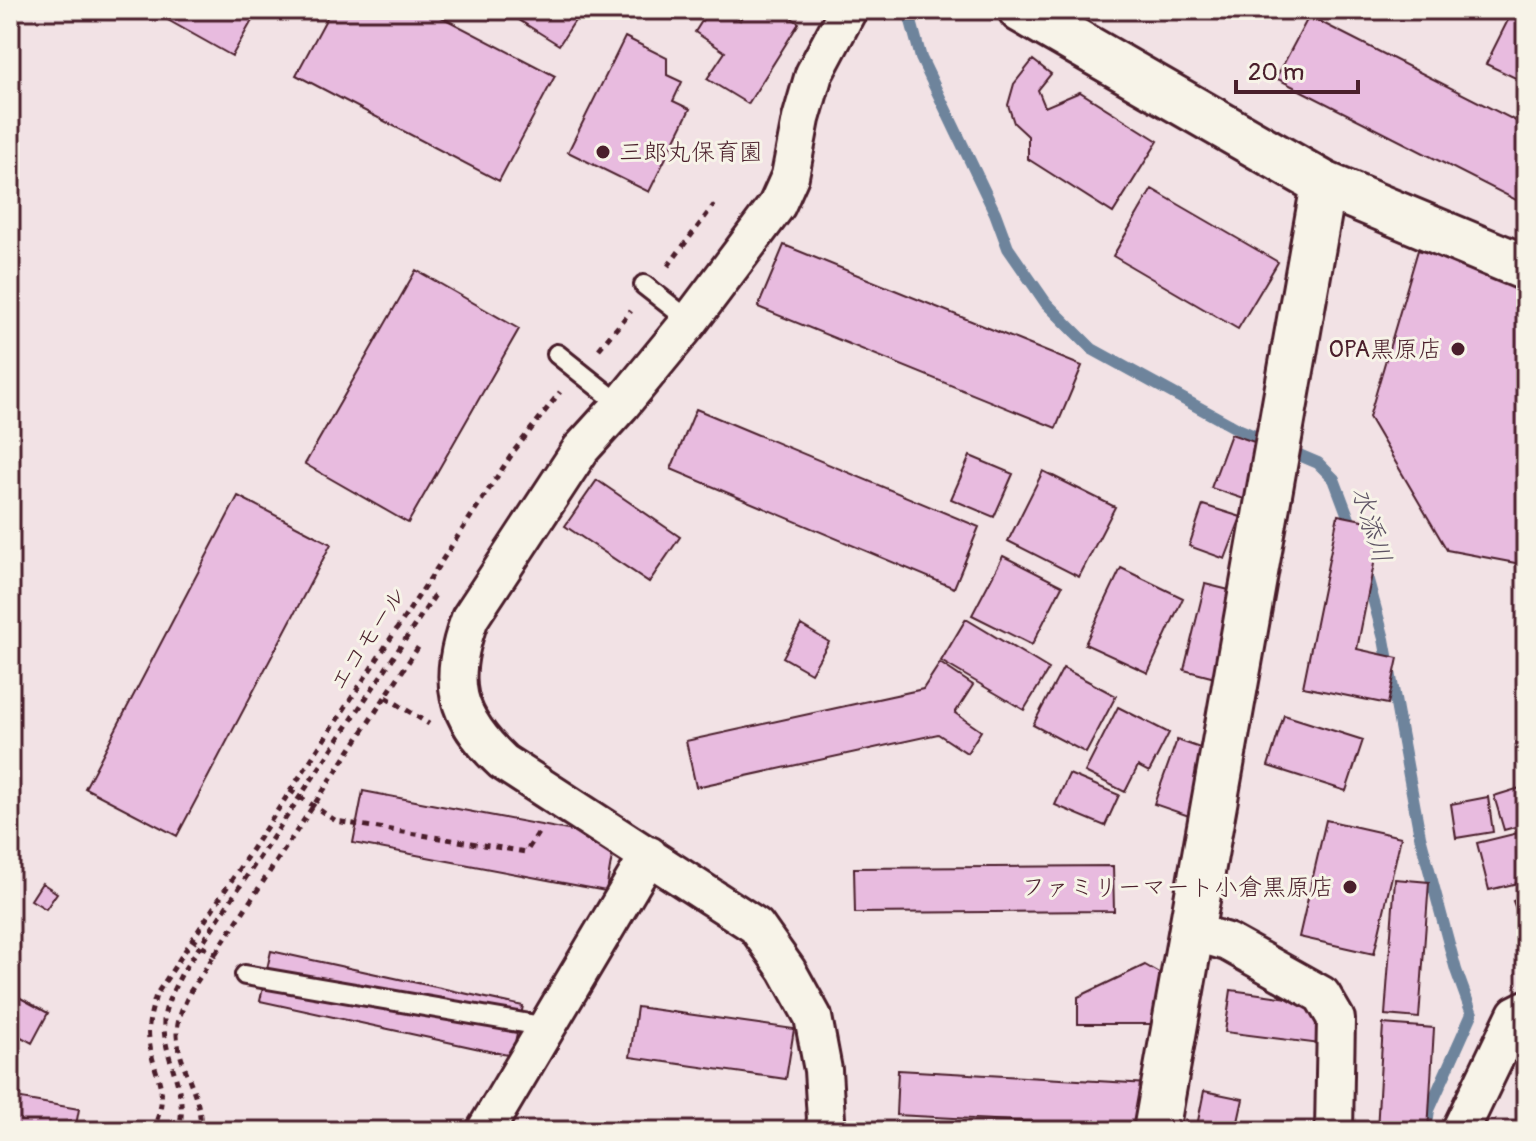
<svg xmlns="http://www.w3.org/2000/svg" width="1536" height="1141" font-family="Pangolin,'Klee One',sans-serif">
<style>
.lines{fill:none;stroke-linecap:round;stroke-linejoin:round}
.stream{stroke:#6e849c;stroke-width:12}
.building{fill:#e8bbdf;stroke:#4a1f2b;stroke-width:2}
.service-casing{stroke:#4a1f2b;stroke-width:24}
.minor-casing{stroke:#4a1f2b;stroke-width:42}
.tertiary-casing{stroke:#4a1f2b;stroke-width:50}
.path{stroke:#4a1f2b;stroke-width:5;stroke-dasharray:6 6;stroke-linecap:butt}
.service{stroke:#f7f3e8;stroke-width:18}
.minor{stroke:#f7f3e8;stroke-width:36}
.tertiary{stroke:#f7f3e8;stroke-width:44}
.poi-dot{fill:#4a1f2b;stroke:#f7f3e8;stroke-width:3}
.labels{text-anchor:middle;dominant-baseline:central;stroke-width:6;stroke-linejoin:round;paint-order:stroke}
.poi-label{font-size:24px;fill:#4a1f2b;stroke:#f7f3e8;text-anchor:end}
.street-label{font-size:24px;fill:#4a1f2b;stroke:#f7f3e8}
.water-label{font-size:26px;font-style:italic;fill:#5c5263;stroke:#f7f3e8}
</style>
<rect width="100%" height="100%" fill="#f2e2e5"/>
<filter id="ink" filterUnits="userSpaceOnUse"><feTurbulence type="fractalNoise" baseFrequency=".0125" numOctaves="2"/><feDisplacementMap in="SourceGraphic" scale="16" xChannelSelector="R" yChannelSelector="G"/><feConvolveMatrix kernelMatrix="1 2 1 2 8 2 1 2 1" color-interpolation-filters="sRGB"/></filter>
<g filter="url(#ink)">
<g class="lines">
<!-- stream -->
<path class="stream" d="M 908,10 L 921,58 L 995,213 L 1008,248 L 1046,303 L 1092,349 L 1238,429 L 1318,463 L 1334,479 L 1354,532
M 1366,573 L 1384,639 L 1420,836 L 1456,970 L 1472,1014 L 1429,1110 L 1426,1131"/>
</g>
<!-- building -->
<path class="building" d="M 150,10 L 258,10 L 232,56 Z
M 331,10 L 428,10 L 555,76 L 499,181 L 296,75 Z
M 503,10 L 582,10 L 559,45 Z
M 709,10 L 724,10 L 740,20 L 746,10 L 780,10 L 799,23 L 748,104 L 707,79 L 725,52 L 695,32 Z
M 1513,10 L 1526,10 L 1526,83 L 1486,64 Z
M 1309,16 L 1526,126 L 1526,184 L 1518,201 L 1276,78 Z
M 625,37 L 667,58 L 667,75 L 682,82 L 673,101 L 690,109 L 649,192 L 568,152 Z
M 1033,60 L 1051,74 L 1038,90 L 1045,107 L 1080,92 L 1158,141 L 1113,213 L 1028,159 L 1028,136 L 1014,123 L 1008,105 L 1014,84 Z
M 1152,189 L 1278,262 L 1238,329 L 1113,256 Z
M 784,245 L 1082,366 L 1056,428 L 758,307 Z
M 1418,250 L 1526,282 L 1526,565 L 1447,550 L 1369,417 Z
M 416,270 L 519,329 L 408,523 L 305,464 Z
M 696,409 L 979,527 L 954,588 L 671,469 Z
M 1231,434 L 1263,445 L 1244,499 L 1211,488 Z
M 970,456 L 1013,474 L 994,517 L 951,499 Z
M 1043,471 L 1115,507 L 1079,577 L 1008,541 Z
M 597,480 L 680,537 L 649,582 L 565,526 Z
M 238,496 L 331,544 L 177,836 L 85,788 Z
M 1203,505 L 1241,517 L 1225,559 L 1189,546 Z
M 1338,515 L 1382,524 L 1357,649 L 1398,658 L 1388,704 L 1303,687 Z
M 1003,556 L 1062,586 L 1032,645 L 972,615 Z
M 1121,568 L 1183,598 L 1148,673 L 1085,644 Z
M 1205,584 L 1237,592 L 1215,678 L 1184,670 Z
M 966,619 L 1049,669 L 1024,710 L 941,661 Z
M 801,625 L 829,642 L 811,673 L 783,657 Z
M 940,663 L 973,685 L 955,713 L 981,731 L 967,753 L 938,734 L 696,787 L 686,741 L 923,689 Z
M 1063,668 L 1116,696 L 1086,753 L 1033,725 Z
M 1118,707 L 1169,733 L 1149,772 L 1138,766 L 1125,792 L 1085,772 Z
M 1284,715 L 1363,740 L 1346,791 L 1268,766 Z
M 1177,740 L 1212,752 L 1189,816 L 1154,804 Z
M 1069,774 L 1119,795 L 1105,826 L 1055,805 Z
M 1526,786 L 1526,824 L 1504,830 L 1494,796 Z
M 363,791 L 615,839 L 606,891 L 353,843 Z
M 1488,797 L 1493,832 L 1456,838 L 1451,804 Z
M 1326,820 L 1401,837 L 1374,954 L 1299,937 Z
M 1526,831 L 1526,881 L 1489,890 L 1477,843 Z
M 1113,866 L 1114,911 L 855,913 L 854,868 Z
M 1395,879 L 1429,882 L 1419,1018 L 1385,1015 Z
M 42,883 L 57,893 L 46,909 L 31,900 Z
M 1526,896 L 1526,935 L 1513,901 Z
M 271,951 L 523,1006 L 512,1056 L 260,1001 Z
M 1145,965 L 1159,973 L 1159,1024 L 1078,1024 L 1078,997 Z
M 1231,990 L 1325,1003 L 1320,1044 L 1225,1032 Z
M 15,995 L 48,1013 L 32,1043 L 10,1031 L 10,1004 Z
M 637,1007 L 794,1029 L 786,1079 L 630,1057 Z
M 1383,1024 L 1434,1028 L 1428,1131 L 1377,1131 Z
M 898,1070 L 1149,1084 L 1147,1128 L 896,1115 Z
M 1204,1091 L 1243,1099 L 1236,1131 L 1196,1131 Z
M 10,1097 L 79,1109 L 75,1131 L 10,1131 Z"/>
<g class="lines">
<!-- service casing -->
<g class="service-casing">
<path id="service" d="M 644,285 L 690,321
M 557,354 L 621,405
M 245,975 L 547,1027"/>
</g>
<!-- minor casing -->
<g class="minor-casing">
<path id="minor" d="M 1190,931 L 1227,942 L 1322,995 L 1336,1019 L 1334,1131
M 485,1131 L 649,855
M 824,1131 L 826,1119 L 823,1070 L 813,1017 L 787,970 L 756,926 L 503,762 C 454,716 447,681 470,618 L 581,449 L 621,405 L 690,321 L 777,205 L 790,176 L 801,119 L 814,74 L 848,10
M 1460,1131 L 1516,1014 L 1526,1009"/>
</g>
<!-- tertiary casing -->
<g class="tertiary-casing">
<path id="tertiary" d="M 1021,10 L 1324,184 L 1526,268
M 1156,1131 L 1324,184"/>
</g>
<!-- path -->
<path class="path" d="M 668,266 L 714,205
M 599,349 L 631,311
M 386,697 L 429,724
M 290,790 L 336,821 L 354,824 L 526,852 L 540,830
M 192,939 L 218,956
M 152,1131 C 173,1088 153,1079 149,1039 C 147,1024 152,1009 156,995 L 514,451 L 560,392
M 178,1131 C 191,1092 162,1059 164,1020 C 165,1004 175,987 182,973 L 435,595
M 200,1131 C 204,1096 178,1068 177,1034 C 177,1019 184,1005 190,992 L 421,643"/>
<!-- service -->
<use href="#service" class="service"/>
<!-- minor -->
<use href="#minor" class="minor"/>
<!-- tertiary -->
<use href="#tertiary" class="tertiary"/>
</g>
</g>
<!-- markers -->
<g class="poi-dot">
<circle cx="603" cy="152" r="8"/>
<circle cx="1458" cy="349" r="8"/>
<circle cx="1350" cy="887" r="8"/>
</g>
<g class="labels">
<!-- poi labels -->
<g class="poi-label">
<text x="619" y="152" text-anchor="start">三郎丸保育園</text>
<text x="1442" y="349">OPA黒原店</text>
<text x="1334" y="887">ファミリーマート小倉黒原店</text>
</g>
<!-- street labels -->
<g class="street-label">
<text transform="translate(368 639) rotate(-57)">エコモール</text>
</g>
<!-- water labels -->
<g class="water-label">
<text transform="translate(1371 525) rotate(73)">水添川</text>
</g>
</g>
<!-- margin -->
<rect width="1536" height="1141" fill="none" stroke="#f7f3e8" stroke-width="40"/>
<rect x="20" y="20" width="1496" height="1101" fill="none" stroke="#4a1f2b" stroke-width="3" filter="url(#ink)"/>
<!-- scale -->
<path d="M1236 80v12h122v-12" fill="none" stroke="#4a1f2b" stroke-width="4"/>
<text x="1248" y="80" font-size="24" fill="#4a1f2b" stroke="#f7f3e8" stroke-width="6" paint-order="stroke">20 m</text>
</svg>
